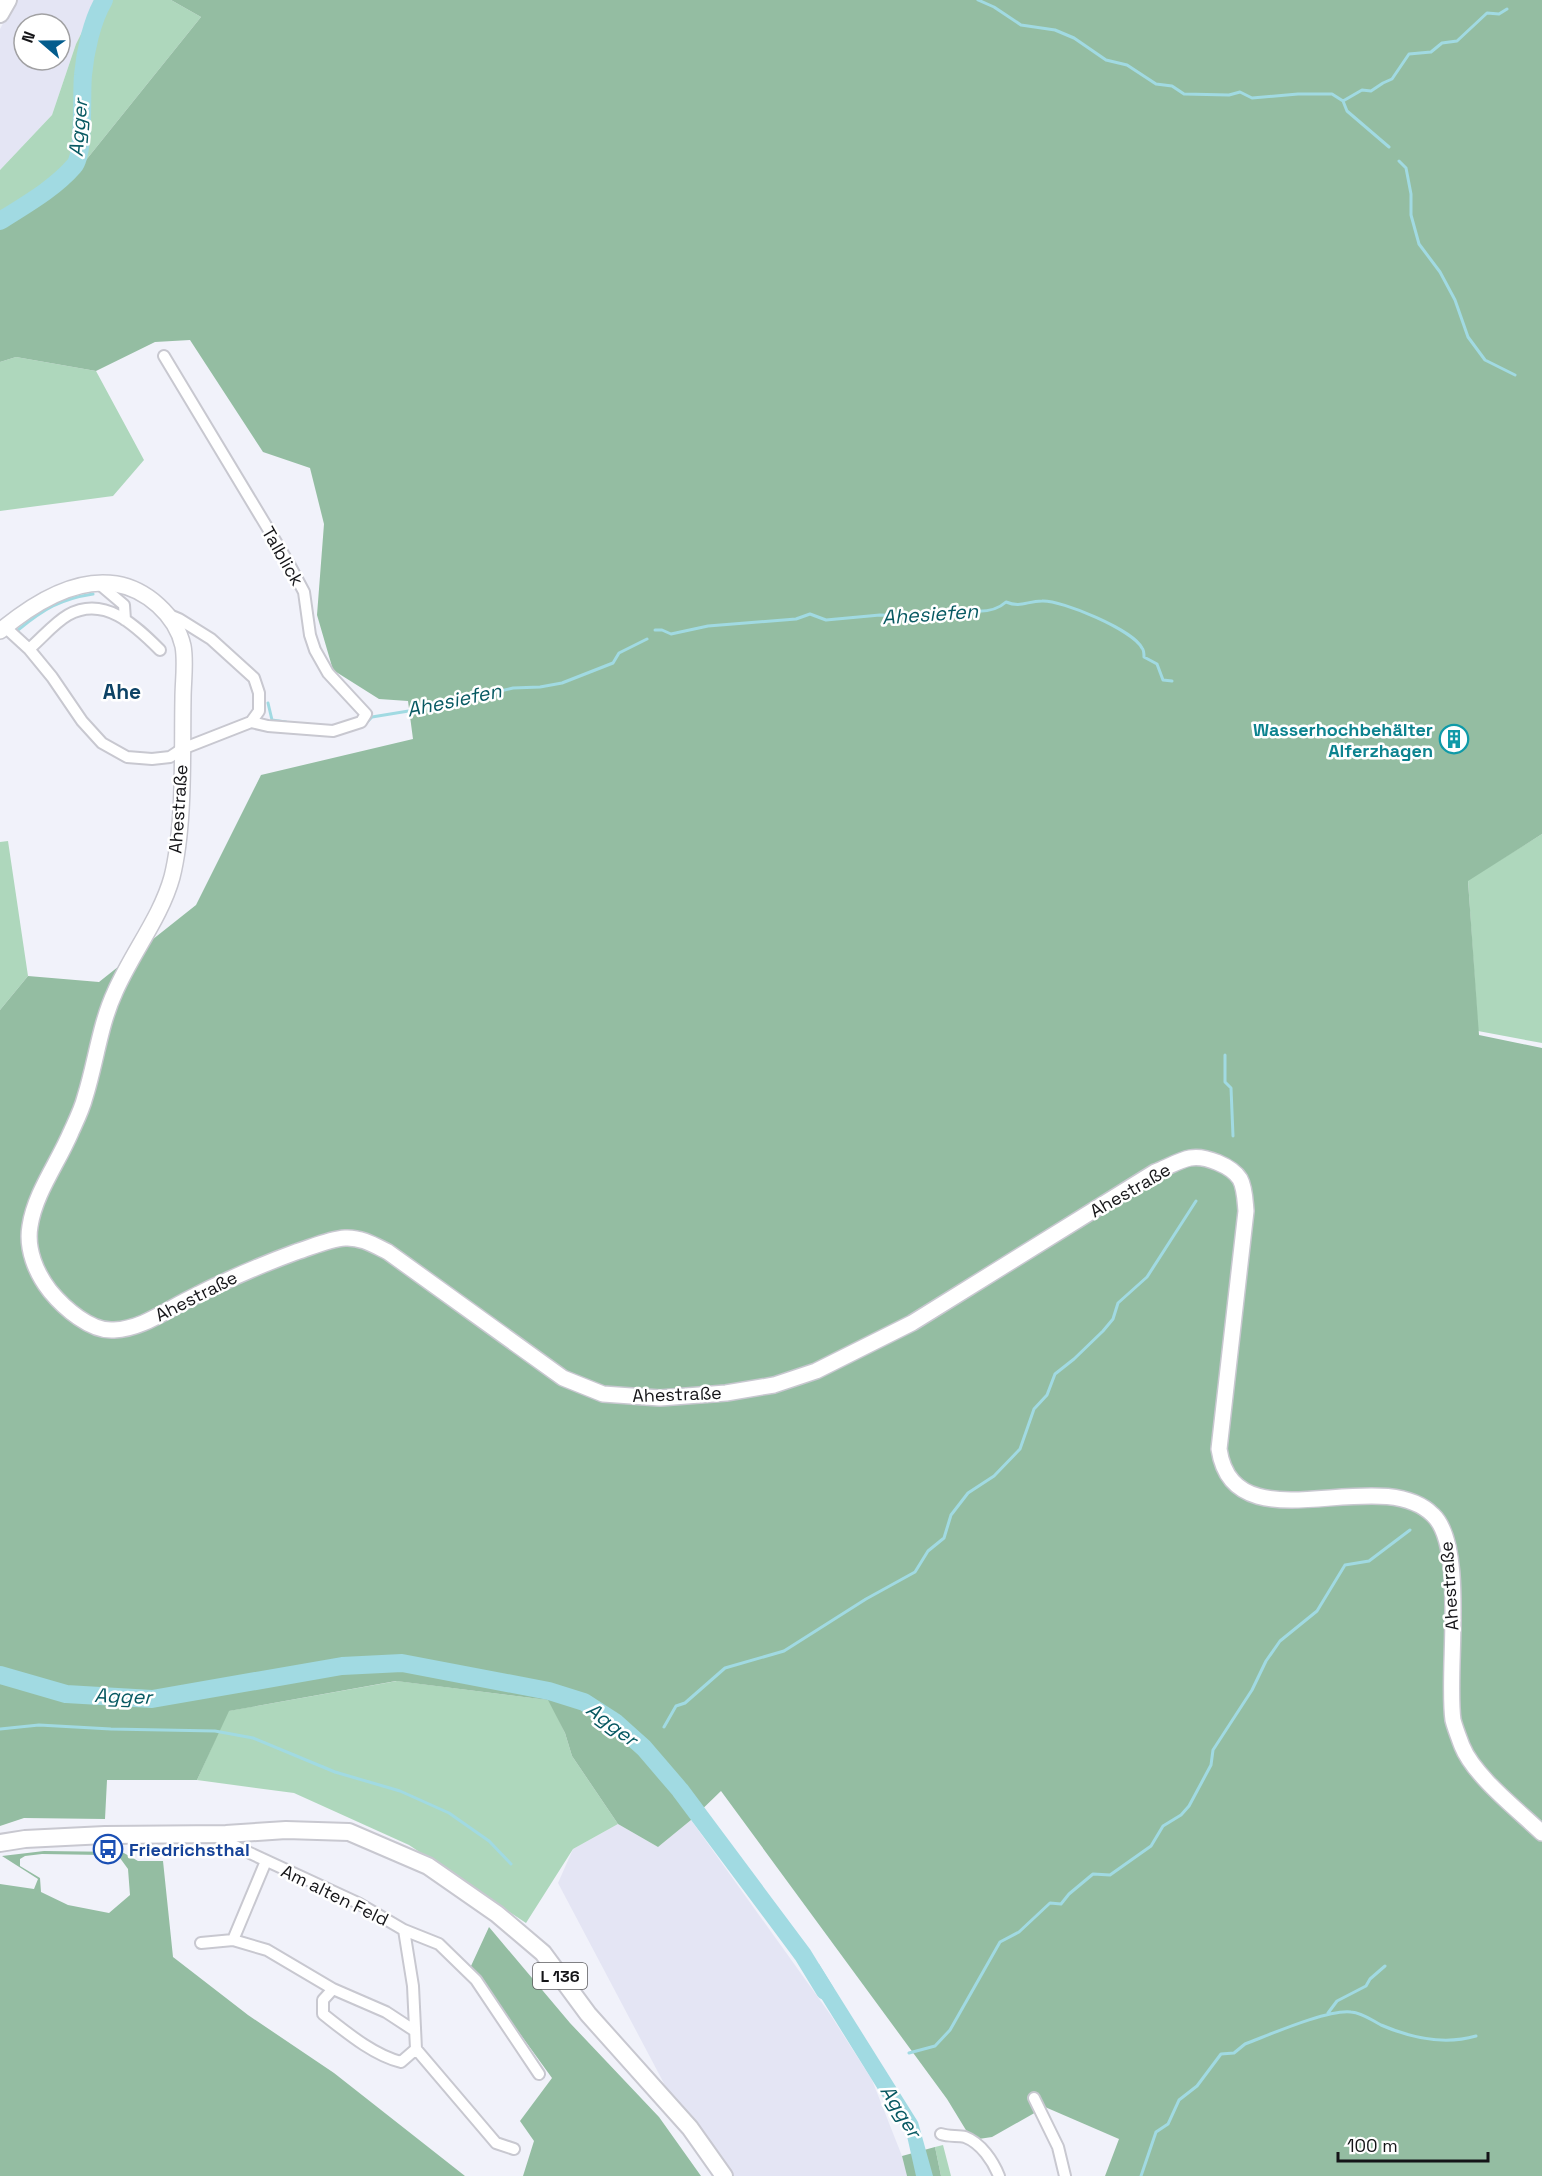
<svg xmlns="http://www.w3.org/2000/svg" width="1542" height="2176" font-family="'Space Grotesk',sans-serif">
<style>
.built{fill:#e4e5f4;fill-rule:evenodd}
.green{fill:#aed7bc}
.forest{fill:#94bda2;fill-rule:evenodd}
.water{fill:#a1dae2}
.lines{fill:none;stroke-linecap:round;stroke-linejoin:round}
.stream{stroke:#a1dae2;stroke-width:3}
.river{stroke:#a1dae2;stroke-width:18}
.minor-casing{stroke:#c8c8d0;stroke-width:14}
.secondary-casing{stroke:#c8c8d0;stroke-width:18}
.primary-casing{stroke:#c8c8d0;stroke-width:20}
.minor{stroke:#fff;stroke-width:10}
.secondary{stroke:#fff;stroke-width:15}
.primary{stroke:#fff;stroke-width:16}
.labels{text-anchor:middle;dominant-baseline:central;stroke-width:5;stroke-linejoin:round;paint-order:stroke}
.shield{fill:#fff;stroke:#5b5b5d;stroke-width:1.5}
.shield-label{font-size:16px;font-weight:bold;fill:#151518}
.street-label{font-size:18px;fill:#151518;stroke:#fff}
.culture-label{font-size:18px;font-weight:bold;fill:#0d838f;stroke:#fff;text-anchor:end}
.transit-label{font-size:18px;font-weight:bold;fill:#164399;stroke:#fff;text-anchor:start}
.water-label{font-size:20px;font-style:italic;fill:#075962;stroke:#fff}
.quarter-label{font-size:21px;font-weight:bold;fill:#0c4265;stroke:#fff}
</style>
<rect width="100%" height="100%" fill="#f1f2fa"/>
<!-- built -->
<path class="built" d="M 16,0 L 98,0 L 76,44 L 52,115 L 0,170 L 0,29 ZM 24,24 L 60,24 L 60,60 L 24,60 Z
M 691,1820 L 830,2014 L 872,2080 L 902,2156 L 907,2176 L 730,2176 L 718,2153 L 668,2091 L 558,1883 L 573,1849 L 618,1824 L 658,1847 Z"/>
<!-- green -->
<path class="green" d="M 98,0 L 171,0 L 201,17 L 74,175 L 0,215 L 0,170 L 52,115 L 76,44 Z
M 16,357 L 96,371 L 144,460 L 113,496 L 0,511 L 0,362 Z
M 1542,834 L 1542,1043 L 1478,1031 L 1468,880 Z
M 8,841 L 28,976 L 0,1010 L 0,842 Z
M 397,1681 L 549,1700 L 565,1733 L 572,1756 L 618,1824 L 573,1849 L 526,1923 L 409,1845 L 294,1793 L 197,1780 L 228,1711 Z
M 943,2145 L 951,2176 L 941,2176 L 935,2147 Z"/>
<!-- forest -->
<path class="forest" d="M 171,0 L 1542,0 L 1542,834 L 1468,881 L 1479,1035 L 1542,1048 L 1542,2176 L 1105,2176 L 1119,2139 L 1045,2107 L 992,2137 L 972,2140 L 947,2099 L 721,1791 L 691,1820 L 658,1847 L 618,1824 L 572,1756 L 565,1733 L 548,1700 L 396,1681 L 229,1711 L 197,1780 L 107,1780 L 105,1819 L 24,1818 L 0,1826 L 0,1010 L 28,976 L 99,982 L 196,905 L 261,775 L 413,739 L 408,701 L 379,699 L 333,670 L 317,615 L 324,524 L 310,468 L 263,452 L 190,340 L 155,342 L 96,371 L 16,357 L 0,362 L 0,215 L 74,175 L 201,17 Z
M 44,1851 L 122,1852 L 138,1861 L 163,1861 L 173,1957 L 248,2015 L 334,2073 L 465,2176 L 0,2176 L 0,1884 L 34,1889 L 38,1879 L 2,1856 ZM 42,1854 L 102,1855 L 120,1858 L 128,1869 L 130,1895 L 109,1913 L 68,1905 L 41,1892 L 40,1878 L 20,1866 L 20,1859 L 25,1856 Z
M 489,1927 L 570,2023 L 659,2117 L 701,2176 L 523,2176 L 534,2141 L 520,2121 L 552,2078 L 471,1966 Z
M 935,2147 L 941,2176 L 907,2176 L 902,2156 Z"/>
<!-- water -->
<path class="water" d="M 819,1964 L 918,2122 L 933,2176 L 916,2176 L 907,2136 L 808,1977 Z"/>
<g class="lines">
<!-- stream -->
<path class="stream" d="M 978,0 L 994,7 L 1021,25 L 1055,30 L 1074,38 L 1106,60 L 1127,65 L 1156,84 L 1172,86 L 1184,94 L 1229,95 L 1240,92 L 1252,98 L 1298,94 L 1332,94 L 1343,101 L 1347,111 L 1389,147
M 1343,101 L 1362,90 L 1371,91 L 1383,83 L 1392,79 L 1409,54 L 1431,52 L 1442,43 L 1457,41 L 1487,13 L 1499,14 L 1507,9
M 1399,161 L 1406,168 L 1411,194 L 1411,215 L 1419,244 L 1440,272 L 1455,300 L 1468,337 L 1485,360 L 1515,375
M 18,630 C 44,609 60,599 93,594
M 655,630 L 662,630 L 671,634 L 708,626 L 796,619 L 810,614 L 826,620 L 880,615 L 910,616 L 946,614 L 956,608 C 972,612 993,614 1006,602 C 1021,608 1027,601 1042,601 C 1062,600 1133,630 1142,648 C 1144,650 1144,654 1144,657 L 1157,664 L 1163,680 L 1172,681
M 268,703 L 272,720 L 286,722
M 365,724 L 372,717 L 433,707 L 513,688 L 540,687 L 562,683 L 613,663 L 619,653 L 647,639
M 1225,1055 L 1225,1082 L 1231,1088 L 1233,1136
M 664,1727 L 676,1706 L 685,1703 L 725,1668 L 784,1651 L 866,1599 L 915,1572 L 928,1551 L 944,1538 L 951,1515 L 968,1493 L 994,1476 L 1020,1449 L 1034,1409 L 1047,1395 L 1055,1374 L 1074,1359 L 1103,1331 L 1113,1319 L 1118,1303 L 1147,1277 L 1196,1201
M 0,1729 L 39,1725 L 111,1729 L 215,1731 L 253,1738 L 335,1772 L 400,1791 L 449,1813 L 489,1841 L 511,1864
M 1328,2013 L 1337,2001 L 1366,1986 L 1370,1979 L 1385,1966
M 909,2053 L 935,2046 L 950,2030 L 1000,1942 L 1019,1932 L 1050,1903 L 1061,1904 L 1069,1894 L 1093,1874 L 1110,1875 L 1151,1846 L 1163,1826 L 1181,1815 L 1189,1806 L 1211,1765 L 1213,1750 L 1252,1690 L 1266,1661 L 1280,1641 L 1317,1611 L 1345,1565 L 1369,1561 L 1410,1530
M 1141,2176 L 1156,2132 L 1168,2124 L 1179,2100 L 1197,2086 L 1221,2054 L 1234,2053 L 1245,2044 C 1269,2035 1328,2009 1351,2012 C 1363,2013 1371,2020 1381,2025 C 1411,2038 1445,2045 1476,2036"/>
<!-- river -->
<path class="river" d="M 0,221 C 25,205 54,189 74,166 C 85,154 81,93 83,75 C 85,52 92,20 104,0
M 0,1675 L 66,1694 L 152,1699 L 342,1666 L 402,1663 L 549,1691 L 584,1702 L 615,1722 L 644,1748 L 680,1790 L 803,1955 L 825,1991"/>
<!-- minor casing -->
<g class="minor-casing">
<path id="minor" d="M 98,583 L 124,605 L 125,620
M 167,614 L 179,619 L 211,639 L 254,678 L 259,693 L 259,711 L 251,722
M 5,627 L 29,649 L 52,677 L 82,721 L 102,743 L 127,757 L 152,759 L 170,757 L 182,749 L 251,722 L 268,726 L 333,731 L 361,722 L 366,714 L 328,673 L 315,650 L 310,635 L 304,592 L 288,562 L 164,356
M 29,649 C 41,639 54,623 68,615 C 104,595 135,625 160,650
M 226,1834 L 227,1842 L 239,1848 L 358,1903 L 404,1930 L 439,1944 L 476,1980 L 539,2074
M 404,1930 L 413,1986 L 416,2049 L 496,2143 L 514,2149
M 233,1940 L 266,1861
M 201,1943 L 233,1940 L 267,1950 L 333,1989 L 323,2000 L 323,2014 C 346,2032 373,2055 401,2062 L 416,2049
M 333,1989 L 386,2012 L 415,2031
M 1034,2098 L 1058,2147 L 1065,2176
M 941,2134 C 949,2137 958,2135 965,2137 C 981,2143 993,2161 999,2176"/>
</g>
<!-- secondary casing -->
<g class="secondary-casing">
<path id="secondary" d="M 0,631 C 31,605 74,577 116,584 C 146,589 176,615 183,646 C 186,662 183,682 183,698 C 182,752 185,825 172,877 C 161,917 132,953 115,992 C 100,1024 96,1062 85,1097 C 82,1109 76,1121 71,1132 C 58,1163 35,1193 30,1226 C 26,1249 36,1273 50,1291 C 64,1308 91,1332 114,1330 C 140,1329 162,1313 185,1301 C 221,1282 258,1266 296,1252 C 312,1247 329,1239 345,1238 C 361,1237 374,1245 388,1252 L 563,1378 L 603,1394 L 660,1398 L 726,1393 L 774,1385 L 816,1371 L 912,1323 L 1155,1172 C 1166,1168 1179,1160 1190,1158 C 1205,1155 1232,1166 1240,1179 C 1245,1188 1245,1201 1246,1211 L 1219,1449 C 1234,1549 1379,1461 1433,1515 C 1467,1547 1446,1673 1453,1720 C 1455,1728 1459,1738 1462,1746 C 1474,1776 1518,1810 1542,1833"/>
</g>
<!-- primary casing -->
<g class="primary-casing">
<path id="primary" d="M 0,14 L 8,0
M 0,1843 L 25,1839 L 105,1835 L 226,1834 L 286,1830 L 349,1832 L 428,1866 L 497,1914 L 543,1953 L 588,2014 L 690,2128 L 724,2176"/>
</g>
<!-- minor -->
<use href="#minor" class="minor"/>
<!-- secondary -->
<use href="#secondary" class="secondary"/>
<!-- primary -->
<use href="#primary" class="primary"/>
</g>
<!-- icons -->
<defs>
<g id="building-ring" transform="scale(1.5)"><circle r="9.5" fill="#fff" stroke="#0f9aa8" stroke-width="1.5"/><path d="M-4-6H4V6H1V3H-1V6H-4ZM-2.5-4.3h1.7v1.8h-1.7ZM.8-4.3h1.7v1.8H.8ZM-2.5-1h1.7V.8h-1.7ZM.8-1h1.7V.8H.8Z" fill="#0f9aa8"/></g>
<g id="bus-ring" transform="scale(1.5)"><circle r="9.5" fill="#fff" stroke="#1a4fb4" stroke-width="1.5"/><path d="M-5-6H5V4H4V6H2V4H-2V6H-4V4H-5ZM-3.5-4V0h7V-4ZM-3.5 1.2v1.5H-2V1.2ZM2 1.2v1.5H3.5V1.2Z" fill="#1a4fb4"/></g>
</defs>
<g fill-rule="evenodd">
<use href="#building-ring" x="1454" y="739"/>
<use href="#bus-ring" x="108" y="1849"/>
</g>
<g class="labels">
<!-- shield labels -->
<rect class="shield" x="533" y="1963" width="54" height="26" rx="4.5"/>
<g class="shield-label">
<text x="560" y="1976">L 136</text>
</g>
<!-- street labels -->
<g class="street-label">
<text transform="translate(283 556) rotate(60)">Talblick</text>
<text transform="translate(178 809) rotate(-86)">Ahestraße</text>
<text transform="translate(1130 1190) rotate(-30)">Ahestraße</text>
<text transform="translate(196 1296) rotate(-27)">Ahestraße</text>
<text transform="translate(677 1394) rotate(-2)">Ahestraße</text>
<text transform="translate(1449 1586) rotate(-94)">Ahestraße</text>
<text transform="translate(335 1895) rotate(26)">Am alten Feld</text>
</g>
<!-- culture labels -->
<g class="culture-label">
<text x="1433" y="729">Wasserhochbehälter<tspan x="1433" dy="21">Alferzhagen</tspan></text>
</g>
<!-- transit labels -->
<g class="transit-label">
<text x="129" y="1849">Friedrichsthal</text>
</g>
<!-- water labels -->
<g class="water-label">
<text transform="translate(78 128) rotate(-85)">Agger</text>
<text transform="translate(930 614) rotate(-4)">Ahesiefen</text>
<text transform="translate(454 700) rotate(-12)">Ahesiefen</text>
<text transform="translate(123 1696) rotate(2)">Agger</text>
<text transform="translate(612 1724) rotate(37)">Agger</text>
<text transform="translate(901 2111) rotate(58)">Agger</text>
</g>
<!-- quarter labels -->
<g class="quarter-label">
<text x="122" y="691">Ahe</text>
</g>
</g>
<!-- north arrow -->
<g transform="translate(42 42) rotate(290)"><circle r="28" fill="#ffffff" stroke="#a1a1a3" stroke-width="1.5"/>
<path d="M0-4.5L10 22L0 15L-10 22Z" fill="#035c8d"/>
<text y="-9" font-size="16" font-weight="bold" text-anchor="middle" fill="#151518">N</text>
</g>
<!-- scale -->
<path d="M1338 2152v9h150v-9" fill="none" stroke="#151518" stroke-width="3"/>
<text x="1347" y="2152" font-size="18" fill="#151518" stroke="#ffffff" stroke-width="4.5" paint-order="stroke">100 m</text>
</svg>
